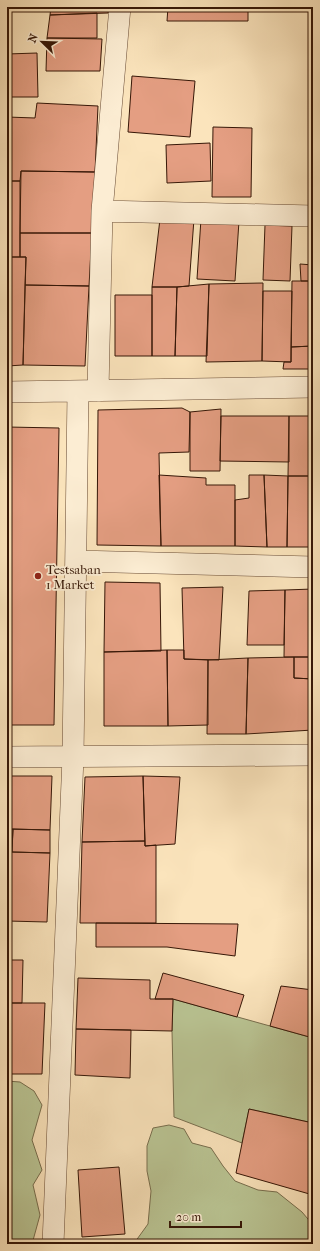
<svg xmlns="http://www.w3.org/2000/svg" width="320" height="1251" font-family="'IM FELL French Canon',serif">
<style>
.green{fill:#bac594;stroke:#786e4e}
.building{fill:#e49e82;stroke:#361707}
.lines{fill:none;stroke-linecap:round;stroke-linejoin:round}
.street-casing{stroke:#674a34;stroke-width:22}
.street{stroke:#fcedd3;stroke-width:21}
.poi-dot{fill:#8f2418;stroke:#fcedd3;stroke-width:1.5}
.labels{text-anchor:middle;dominant-baseline:central;stroke-width:3.5;stroke-linejoin:round;paint-order:stroke}
.poi-label{font-size:13px;fill:#361707;stroke:#fcedd3;text-anchor:start}
</style>
<rect width="100%" height="100%" fill="#fbe4bc"/>
<filter id="stains"><feTurbulence type="fractalNoise" baseFrequency=".005" numOctaves="4"/><feColorMatrix values="0 0 0 0 .2 0 0 0 0 .09 0 0 0 0 .02 0 0 0 .5 -.17"/></filter>
<radialGradient id="worn" r=".72"><stop offset=".6" stop-color="#630" stop-opacity="0"/><stop offset="1" stop-color="#630" stop-opacity=".3"/></radialGradient>
<!-- green -->
<path class="green" d="M 173,999 L 313,1038 L 313,1123 L 249,1109 L 242,1143 L 174,1117 L 172,1031 Z
M 7,1081 L 20,1082 L 34,1091 L 42,1105 L 32,1140 L 42,1170 L 33,1185 L 40,1215 L 32,1244 L 7,1244 Z
M 169,1125 L 184,1129 L 192,1143 L 211,1148 L 223,1166 L 235,1181 L 258,1190 L 277,1192 L 302,1212 L 313,1225 L 313,1244 L 82,1244 L 135,1242 L 148,1224 L 151,1191 L 147,1171 L 147,1146 L 153,1128 Z"/>
<!-- building -->
<path class="building" d="M 51,7 L 109,7 L 108,13 L 50,15 Z
M 168,7 L 248,7 L 248,21 L 167,21 Z
M 97,13 L 97,38 L 47,38 L 50,15 Z
M 47,38 L 102,39 L 100,71 L 46,71 Z
M 37,53 L 38,97 L 7,97 L 7,54 Z
M 132,76 L 195,81 L 190,137 L 128,132 Z
M 37,103 L 98,106 L 95,172 L 21,171 L 20,181 L 7,181 L 7,117 L 35,118 Z
M 213,127 L 252,128 L 251,197 L 212,197 Z
M 210,143 L 211,181 L 167,183 L 166,145 Z
M 21,171 L 95,172 L 92,233 L 20,233 Z
M 7,181 L 20,181 L 20,257 L 7,257 Z
M 160,219 L 194,219 L 189,286 L 177,287 L 152,287 Z
M 201,219 L 239,221 L 235,281 L 197,279 Z
M 265,225 L 292,226 L 290,281 L 263,280 Z
M 20,233 L 92,233 L 89,286 L 25,285 L 26,257 L 20,257 Z
M 7,257 L 26,257 L 23,365 L 7,366 Z
M 300,264 L 313,265 L 313,281 L 301,281 Z
M 292,281 L 313,281 L 313,346 L 291,347 Z
M 263,283 L 262,361 L 206,362 L 209,284 Z
M 209,284 L 207,356 L 175,356 L 177,287 Z
M 25,285 L 89,286 L 85,366 L 23,365 Z
M 152,287 L 177,287 L 175,356 L 152,356 Z
M 263,291 L 292,291 L 291,362 L 262,361 Z
M 115,295 L 152,295 L 152,356 L 115,356 Z
M 313,346 L 313,369 L 283,369 L 284,362 L 291,362 L 291,347 Z
M 182,408 L 190,412 L 189,452 L 159,453 L 161,546 L 97,545 L 98,410 Z
M 221,409 L 220,471 L 190,471 L 190,412 Z
M 221,416 L 289,416 L 289,462 L 220,461 Z
M 289,416 L 313,416 L 313,476 L 288,476 Z
M 7,427 L 59,428 L 54,725 L 7,725 Z
M 159,475 L 206,478 L 206,485 L 235,485 L 235,546 L 161,546 Z
M 249,475 L 264,475 L 267,547 L 235,546 L 235,500 L 249,498 Z
M 264,475 L 288,476 L 287,547 L 267,547 Z
M 288,476 L 313,476 L 313,547 L 287,547 Z
M 105,582 L 160,583 L 161,651 L 104,652 Z
M 223,587 L 219,660 L 184,659 L 182,588 Z
M 313,589 L 313,657 L 284,657 L 285,590 Z
M 285,590 L 284,645 L 247,645 L 249,591 Z
M 167,650 L 184,650 L 184,659 L 208,660 L 208,725 L 168,726 Z
M 167,650 L 168,726 L 104,726 L 104,652 Z
M 294,657 L 313,657 L 313,679 L 294,678 Z
M 294,657 L 294,678 L 313,679 L 313,730 L 246,734 L 248,658 Z
M 248,658 L 246,734 L 207,734 L 208,660 Z
M 7,776 L 52,776 L 50,830 L 7,829 Z
M 143,776 L 145,841 L 82,842 L 85,777 Z
M 143,776 L 180,777 L 175,844 L 145,846 Z
M 7,829 L 13,829 L 12,848 L 7,849 Z
M 13,829 L 50,830 L 50,853 L 12,852 Z
M 145,841 L 145,846 L 156,845 L 156,923 L 80,923 L 82,842 Z
M 12,848 L 12,852 L 50,853 L 47,922 L 7,921 L 7,849 Z
M 96,923 L 238,924 L 235,956 L 167,947 L 96,947 Z
M 7,960 L 23,960 L 22,1003 L 7,1003 Z
M 163,973 L 244,995 L 237,1017 L 173,999 L 155,999 Z
M 78,978 L 150,980 L 150,999 L 173,999 L 172,1031 L 76,1029 Z
M 281,986 L 313,990 L 313,1038 L 270,1026 Z
M 7,1003 L 45,1003 L 42,1074 L 7,1074 Z
M 76,1029 L 131,1030 L 130,1078 L 75,1075 Z
M 249,1109 L 313,1123 L 313,1195 L 236,1173 Z
M 119,1167 L 125,1234 L 82,1237 L 78,1170 Z"/>
<g class="lines">
<!-- street casing -->
<g class="street-casing">
<path id="street" d="M 102,211 L 313,216
M 98,391 L 102,211 L 120,7
M 7,392 L 313,387
M 76,561 L 313,567
M 7,757 L 313,755
M 53,1244 L 73,757 L 78,392"/>
</g>
<!-- street -->
<use href="#street" class="street"/>
</g>
<!-- markers -->
<circle class="poi-dot" cx="38" cy="576" r="4"/>
<g class="labels">
<!-- poi labels -->
<g class="poi-label">
<text x="46" y="569">Testsaban<tspan x="46" dy="15">1 Market</tspan></text>
</g>
</g>
<!-- margin -->
<rect width="320" height="1251" fill="none" stroke="#fbe4bc" stroke-width="24"/>
<rect x="8" y="8" width="304" height="1235" fill="none" stroke="#361707" stroke-width="2"/>
<rect x="12" y="12" width="296" height="1227" fill="none" stroke="#361707"/>
<!-- north arrow -->
<g transform="translate(42 42) rotate(293)" stroke="#fcedd3" stroke-width="3" paint-order="stroke">
<path d="M0-3L7 15L0 10L-7 15Z" fill="#361707"/>
<text y="-6" font-size="11" font-weight="bold" text-anchor="middle" fill="#361707">N</text>
</g>
<!-- scale -->
<path d="M170 1221v6h71v-6" fill="none" stroke="#361707" stroke-width="2"/>
<text x="176" y="1221" font-size="12" fill="#361707" stroke="#fcedd3" stroke-width="3" paint-order="stroke">20 m</text>
<rect width="100%" height="100%" filter="url(#stains)"/>
<rect width="100%" height="100%" fill="url(#worn)"/>
</svg>
